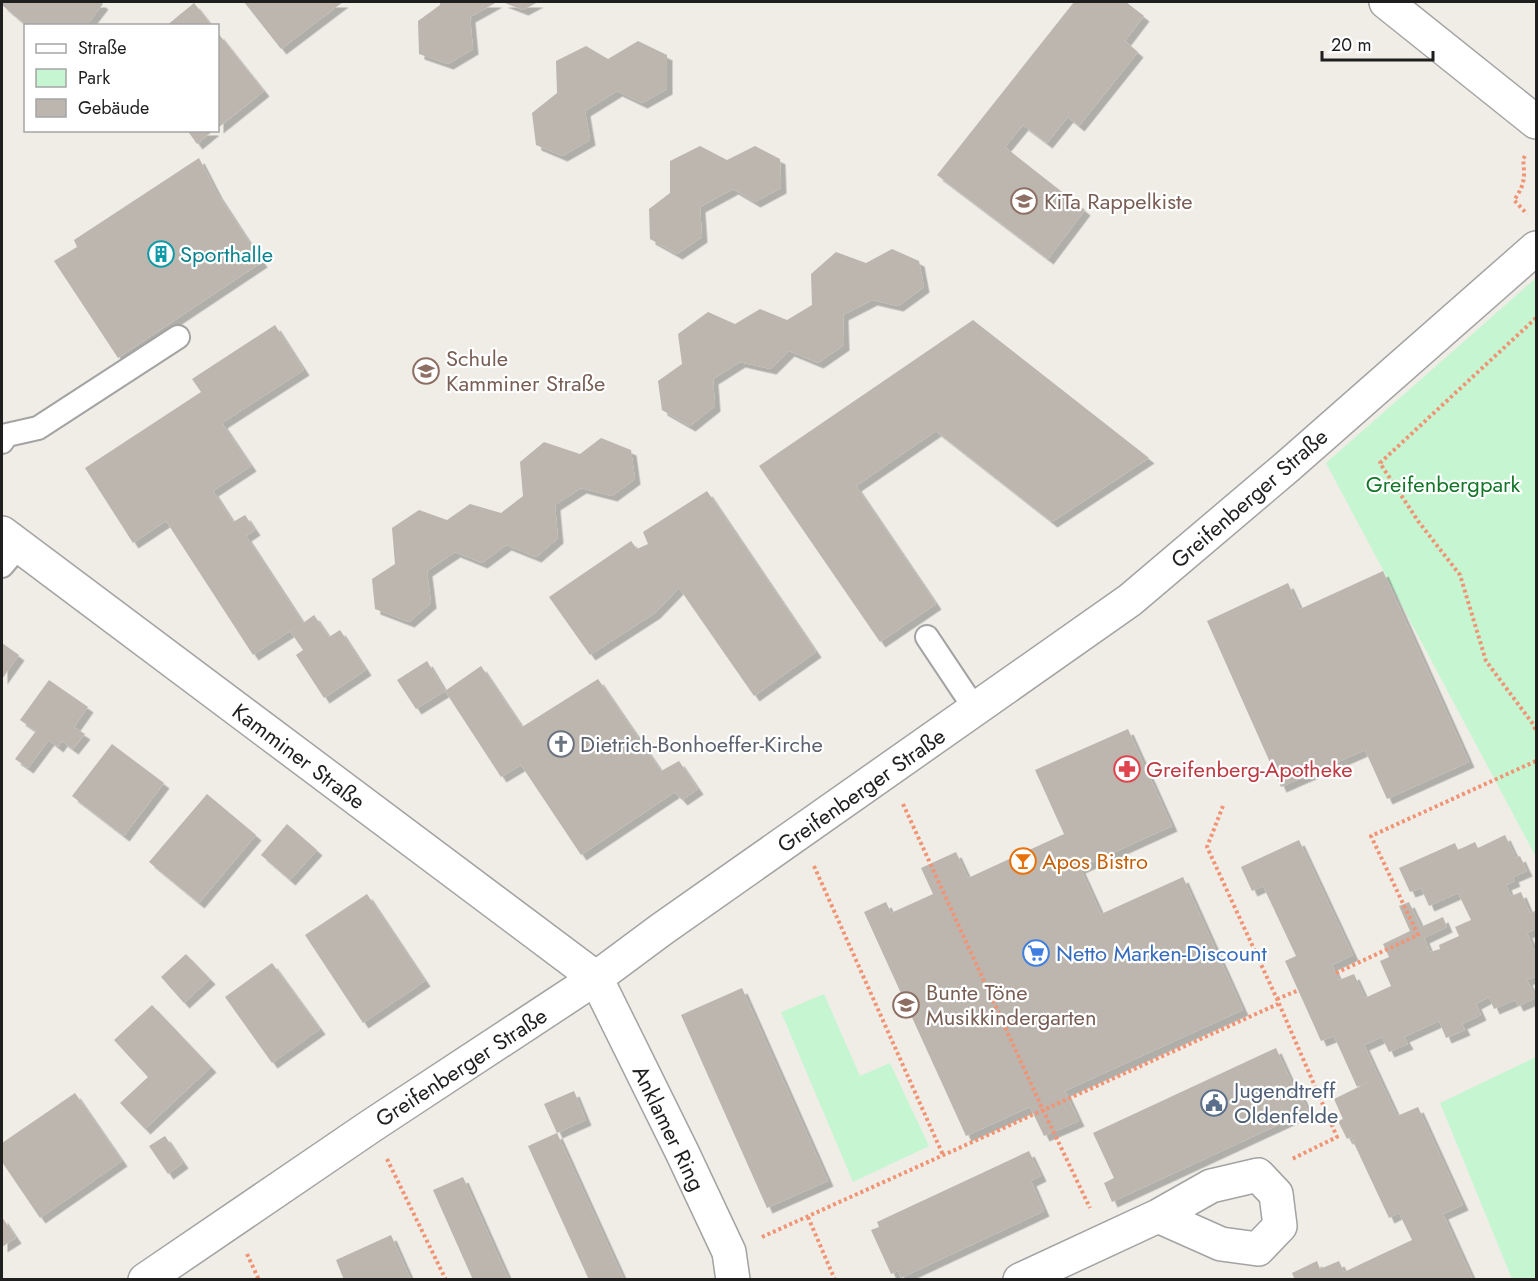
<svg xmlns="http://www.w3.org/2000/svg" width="1538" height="1281" font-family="Jost,sans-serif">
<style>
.park{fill:#c6f6d1}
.building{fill:#bcb6af;filter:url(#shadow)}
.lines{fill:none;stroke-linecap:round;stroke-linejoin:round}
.service-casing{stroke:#a3a3a3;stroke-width:26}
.minor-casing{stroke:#a3a3a3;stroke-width:36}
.tertiary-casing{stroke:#a3a3a3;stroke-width:36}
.path{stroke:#f19375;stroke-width:4;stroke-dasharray:3 3;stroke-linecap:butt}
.service{stroke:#fff;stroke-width:22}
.minor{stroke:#fff;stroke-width:33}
.tertiary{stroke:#fff;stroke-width:33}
.labels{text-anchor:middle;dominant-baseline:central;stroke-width:4.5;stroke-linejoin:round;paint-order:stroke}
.education-label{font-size:22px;fill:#785e54;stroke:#fff;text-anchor:start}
.culture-label{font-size:22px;fill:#0d838f;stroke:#fff;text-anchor:start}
.park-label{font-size:22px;fill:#137729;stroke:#fff}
.street-label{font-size:22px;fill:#1f1f1f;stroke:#fff}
.worship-label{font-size:22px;fill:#5b616d;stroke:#fff;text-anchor:start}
.health-label{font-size:22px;fill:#be3a42;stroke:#fff;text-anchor:start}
.food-label{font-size:22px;fill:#c56008;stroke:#fff;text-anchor:start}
.shop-label{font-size:22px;fill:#366cbe;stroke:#fff;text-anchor:start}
.service-label{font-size:22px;fill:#4e5e75;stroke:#fff;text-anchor:start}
</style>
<defs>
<filter id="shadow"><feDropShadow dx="5.5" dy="5.5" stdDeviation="0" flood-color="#0004"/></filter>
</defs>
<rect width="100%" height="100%" fill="#efede6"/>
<!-- park -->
<path class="park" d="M 1536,278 L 1536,857 L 1326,463 Z
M 824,994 L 860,1076 L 890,1063 L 929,1146 L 853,1182 L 781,1012 Z
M 1536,1057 L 1536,1279 L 1512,1279 L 1440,1103 Z"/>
<!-- building -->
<path class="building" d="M 2,2 L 100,2 L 103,4 L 86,26 L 27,26 L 2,5 Z
M 244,2 L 343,2 L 281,49 Z
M 440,2 L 497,2 L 470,17 L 473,49 L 448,64 L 419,54 L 418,21 L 440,5 Z
M 502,2 L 538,2 L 523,10 Z
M 1074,2 L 1126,2 L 1144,16 L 1125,41 L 1138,52 L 1079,126 L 1068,117 L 1047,143 L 1023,125 L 1005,147 L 1085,210 L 1048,259 L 937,175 Z
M 194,3 L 212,26 L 166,26 Z
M 218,33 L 264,91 L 218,128 Z
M 638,41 L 667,55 L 667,89 L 642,103 L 617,91 L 585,111 L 590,140 L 562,156 L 536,145 L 532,113 L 557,93 L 556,61 L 586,46 L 608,59 Z
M 187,130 L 214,130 L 197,144 Z
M 700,146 L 727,160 L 755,146 L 780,159 L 781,188 L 755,202 L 733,189 L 700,207 L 702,237 L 677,254 L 650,239 L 649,209 L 670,193 L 670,161 Z
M 199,158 L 217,193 L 262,262 L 118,358 L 54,261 L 77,247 L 74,240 Z
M 892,249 L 919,261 L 924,287 L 898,306 L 872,300 L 843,315 L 844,345 L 818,363 L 789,351 L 771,369 L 740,362 L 713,379 L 715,406 L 690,426 L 662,410 L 658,381 L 682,364 L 678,334 L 708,312 L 735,324 L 760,309 L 787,320 L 812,305 L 811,274 L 836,252 L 866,263 Z
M 973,320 L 1149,458 L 1052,522 L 936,431 L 856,486 L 936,604 L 880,642 L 759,466 Z
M 275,325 L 304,370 L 222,423 L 251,466 L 213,491 L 233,522 L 245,515 L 255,530 L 246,536 L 303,623 L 314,615 L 329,637 L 340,630 L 366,670 L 324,698 L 296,655 L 303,650 L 290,631 L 253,655 L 166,521 L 133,543 L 85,468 L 201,392 L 192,379 Z
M 601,438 L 631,450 L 635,479 L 612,496 L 581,488 L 555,505 L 558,538 L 536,557 L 506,545 L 482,563 L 455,552 L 427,571 L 431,603 L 409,622 L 375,609 L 372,579 L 395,564 L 392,528 L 419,510 L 447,520 L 470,504 L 501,513 L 523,496 L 520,462 L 544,442 L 580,454 Z
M 707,491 L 816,652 L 754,696 L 679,588 L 655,613 L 590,655 L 549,597 L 631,541 L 637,549 L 648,544 L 643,532 Z
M 1383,571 L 1469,762 L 1387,799 L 1365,750 L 1281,787 L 1207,621 L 1288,583 L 1300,609 Z
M 2,643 L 19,655 L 2,679 Z
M 427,661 L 445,691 L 416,709 L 397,680 Z
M 481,666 L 522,727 L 598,679 L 661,771 L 679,761 L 698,789 L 682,800 L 675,792 L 581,855 L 521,765 L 501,777 L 445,691 Z
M 49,680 L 88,707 L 74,727 L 85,734 L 73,749 L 62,741 L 58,747 L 49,740 L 28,768 L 15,759 L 36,731 L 20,720 Z
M 1128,729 L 1172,826 L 1080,868 L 1101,914 L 1183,877 L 1243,1010 L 1065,1091 L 1079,1121 L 1044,1136 L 1030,1107 L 966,1136 L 864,912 L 886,902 L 891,913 L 933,894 L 921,868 L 956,852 L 968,878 L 1064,834 L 1035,770 Z
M 112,744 L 164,783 L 124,836 L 72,796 Z
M 207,794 L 256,835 L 199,903 L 149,862 Z
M 287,824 L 317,850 L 290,880 L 261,855 Z
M 1505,835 L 1516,858 L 1520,856 L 1527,871 L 1513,877 L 1515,881 L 1506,885 L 1511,896 L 1521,892 L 1530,913 L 1535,911 L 1536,914 L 1536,929 L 1527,933 L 1536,954 L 1536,976 L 1527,980 L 1536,998 L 1518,1006 L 1515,1000 L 1494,1009 L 1489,997 L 1476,1004 L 1481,1015 L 1462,1024 L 1465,1030 L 1446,1038 L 1439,1021 L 1404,1037 L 1408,1044 L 1389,1052 L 1382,1037 L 1364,1045 L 1397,1116 L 1418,1107 L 1463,1205 L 1443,1214 L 1473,1280 L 1295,1280 L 1292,1273 L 1317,1261 L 1320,1269 L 1339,1261 L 1344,1272 L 1412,1240 L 1399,1213 L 1389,1218 L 1351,1137 L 1347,1139 L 1338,1121 L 1343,1119 L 1334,1099 L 1375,1079 L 1357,1087 L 1334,1036 L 1321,1041 L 1285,961 L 1296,956 L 1263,886 L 1252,891 L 1241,867 L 1299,840 L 1353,955 L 1332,965 L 1339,980 L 1354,974 L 1365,998 L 1391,986 L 1380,961 L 1389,957 L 1383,944 L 1410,931 L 1399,906 L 1409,902 L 1421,927 L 1443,917 L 1447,927 L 1424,938 L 1430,952 L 1440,949 L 1439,945 L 1459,936 L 1455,927 L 1471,920 L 1458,893 L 1429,906 L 1421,888 L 1410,892 L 1399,868 L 1455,843 L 1458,850 L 1475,842 L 1478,848 Z
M 367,894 L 425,981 L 363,1023 L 305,935 Z
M 186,954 L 210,979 L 184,1003 L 161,977 Z
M 272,963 L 320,1029 L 272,1063 L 225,997 Z
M 742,988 L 828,1181 L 767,1208 L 681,1015 Z
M 152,1005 L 211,1067 L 145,1129 L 120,1103 L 148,1077 L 114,1040 Z
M 1276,1048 L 1296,1092 L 1299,1091 L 1308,1111 L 1112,1202 L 1104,1183 L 1114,1178 L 1093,1133 Z
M 574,1091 L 586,1120 L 557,1133 L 544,1104 Z
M 75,1093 L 122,1161 L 40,1218 L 2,1162 L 2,1143 Z
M 557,1133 L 624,1280 L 589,1280 L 528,1146 Z
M 165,1136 L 183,1163 L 168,1174 L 149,1146 Z
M 1029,1151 L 1041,1176 L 1031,1181 L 1044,1211 L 901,1278 L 898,1271 L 891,1274 L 871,1230 L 879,1227 L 877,1222 Z
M 463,1177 L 509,1280 L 473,1280 L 433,1190 Z
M 2,1217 L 16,1238 L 2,1247 Z
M 391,1235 L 411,1280 L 344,1280 L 336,1260 Z"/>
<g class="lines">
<!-- service casing -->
<g class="service-casing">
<path id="service" d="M 2,442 L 7,435 L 38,428 L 178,337
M 2,566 L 19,546
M 927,637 L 975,709"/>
</g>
<!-- minor casing -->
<g class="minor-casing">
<path id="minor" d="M 2,533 L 596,978 L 682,1152 L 729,1252 L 733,1280
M 145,1280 L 371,1126 L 596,978 L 662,929 L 1130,600 L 1288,466 L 1536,248
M 1020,1280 L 1158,1216 L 1211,1186 L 1258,1175 L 1276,1194 L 1280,1226 L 1258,1249 L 1221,1244 L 1158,1216"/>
</g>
<!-- tertiary casing -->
<g class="tertiary-casing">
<path id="tertiary" d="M 1386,2 L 1536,122"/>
</g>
<!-- path -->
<path class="path" d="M 1525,156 L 1523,159 C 1525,177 1525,185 1514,200 L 1527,214
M 1536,318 L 1380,463 L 1418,521 L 1460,575 L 1486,661 L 1533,724 L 1536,731
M 903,804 L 1043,1110 L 1090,1208
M 1223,806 L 1207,847 L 1277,999 L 1337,1137 L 1292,1159
M 814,866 L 943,1155
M 1336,973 L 1418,935 L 1371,836 L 1536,761
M 1277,999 L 1299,990
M 387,1159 L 446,1280
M 808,1217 L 835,1280
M 762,1237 L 1278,1004
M 247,1254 L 259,1280"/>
<!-- service -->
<use href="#service" class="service"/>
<!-- minor -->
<use href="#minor" class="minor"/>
<!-- tertiary -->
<use href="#tertiary" class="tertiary"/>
</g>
<!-- icons -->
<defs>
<g id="school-ring" transform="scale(1.35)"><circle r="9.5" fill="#fff" stroke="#8d6e63" stroke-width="1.5"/><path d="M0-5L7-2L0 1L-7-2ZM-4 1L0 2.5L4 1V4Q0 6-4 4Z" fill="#8d6e63"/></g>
<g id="building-ring" transform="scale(1.35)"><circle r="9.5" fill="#fff" stroke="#0f9aa8" stroke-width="1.5"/><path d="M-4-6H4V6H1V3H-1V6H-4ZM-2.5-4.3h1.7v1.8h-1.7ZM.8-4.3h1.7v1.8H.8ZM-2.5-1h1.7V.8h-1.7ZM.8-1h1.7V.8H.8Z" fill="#0f9aa8"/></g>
<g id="church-ring" transform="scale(1.35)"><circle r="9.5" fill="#fff" stroke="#6b7280" stroke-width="1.5"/><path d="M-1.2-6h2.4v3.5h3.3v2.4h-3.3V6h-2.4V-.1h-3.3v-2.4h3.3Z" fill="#6b7280"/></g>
<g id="pharmacy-ring" transform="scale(1.35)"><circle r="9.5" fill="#fff" stroke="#e0444e" stroke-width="1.5"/><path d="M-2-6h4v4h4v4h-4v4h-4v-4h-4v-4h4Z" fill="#e0444e"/></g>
<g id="bar-ring" transform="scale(1.35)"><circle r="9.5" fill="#fff" stroke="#e8710a" stroke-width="1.5"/><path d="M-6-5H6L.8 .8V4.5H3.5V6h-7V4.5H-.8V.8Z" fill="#e8710a"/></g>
<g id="supermarket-ring" transform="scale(1.35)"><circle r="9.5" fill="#fff" stroke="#3f7fe0" stroke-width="1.5"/><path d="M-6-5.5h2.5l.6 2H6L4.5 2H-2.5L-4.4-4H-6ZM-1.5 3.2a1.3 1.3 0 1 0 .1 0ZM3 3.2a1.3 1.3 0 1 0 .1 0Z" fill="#3f7fe0"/></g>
<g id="civic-ring" transform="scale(1.35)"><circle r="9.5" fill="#fff" stroke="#5c6f8a" stroke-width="1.5"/><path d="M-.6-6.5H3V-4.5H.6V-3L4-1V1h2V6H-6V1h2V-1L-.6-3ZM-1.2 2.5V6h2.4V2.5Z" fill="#5c6f8a"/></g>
</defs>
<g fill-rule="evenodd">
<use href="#school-ring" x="1024" y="201"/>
<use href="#building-ring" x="161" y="254"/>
<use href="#school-ring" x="426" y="371"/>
<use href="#church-ring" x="561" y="744"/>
<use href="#pharmacy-ring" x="1127" y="769"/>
<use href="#bar-ring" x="1023" y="861"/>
<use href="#supermarket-ring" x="1036" y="953"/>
<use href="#school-ring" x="906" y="1005"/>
<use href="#civic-ring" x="1214" y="1103"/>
</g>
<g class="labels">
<!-- education labels -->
<g class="education-label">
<text x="1044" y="201">KiTa Rappelkiste</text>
<text x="446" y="358">Schule<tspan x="446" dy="25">Kamminer Straße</tspan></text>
<text x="926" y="992">Bunte Töne<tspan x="926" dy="25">Musikkindergarten</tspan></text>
</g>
<!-- culture labels -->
<g class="culture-label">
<text x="180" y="254">Sporthalle</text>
</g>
<!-- park labels -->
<g class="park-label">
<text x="1443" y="484">Greifenbergpark</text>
</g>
<!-- street labels -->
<g class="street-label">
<text transform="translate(1249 498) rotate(-41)">Greifenberger Straße</text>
<text transform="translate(299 756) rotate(37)">Kamminer Straße</text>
<text transform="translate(861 790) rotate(-35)">Greifenberger Straße</text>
<text transform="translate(461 1067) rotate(-33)">Greifenberger Straße</text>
<text transform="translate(669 1128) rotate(64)">Anklamer Ring</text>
</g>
<!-- worship labels -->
<g class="worship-label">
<text x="580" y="744">Dietrich-Bonhoeffer-Kirche</text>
</g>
<!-- health labels -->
<g class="health-label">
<text x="1146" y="769">Greifenberg-Apotheke</text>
</g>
<!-- food labels -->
<g class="food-label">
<text x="1042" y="861">Apos Bistro</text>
</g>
<!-- shop labels -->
<g class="shop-label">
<text x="1056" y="953">Netto Marken-Discount</text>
</g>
<!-- service labels -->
<g class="service-label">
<text x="1234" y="1090">Jugendtreff<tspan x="1234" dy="25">Oldenfelde</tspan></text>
</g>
</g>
<!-- border -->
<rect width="1538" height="1281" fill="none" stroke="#1f1f1f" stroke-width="6"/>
<!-- legend -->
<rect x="24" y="24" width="195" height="108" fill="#ffffff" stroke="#a5a5a5" stroke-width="1.5"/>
<rect x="36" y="44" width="30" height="9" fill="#ffffff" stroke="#a5a5a5" stroke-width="1.5"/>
<text x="78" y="54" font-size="18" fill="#1f1f1f">Straße</text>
<rect x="36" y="69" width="30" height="18" fill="#c6f6d1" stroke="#a5a5a5" stroke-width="1.5"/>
<text x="78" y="84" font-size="18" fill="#1f1f1f">Park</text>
<rect x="36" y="99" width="30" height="18" fill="#bcb6af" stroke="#a5a5a5" stroke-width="1.5"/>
<text x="78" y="114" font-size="18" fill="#1f1f1f">Gebäude</text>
<!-- scale -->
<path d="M1322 51v9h111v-9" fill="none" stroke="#1f1f1f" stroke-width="3"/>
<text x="1331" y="51" font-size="18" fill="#1f1f1f" stroke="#ffffff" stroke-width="4.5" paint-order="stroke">20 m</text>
</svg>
